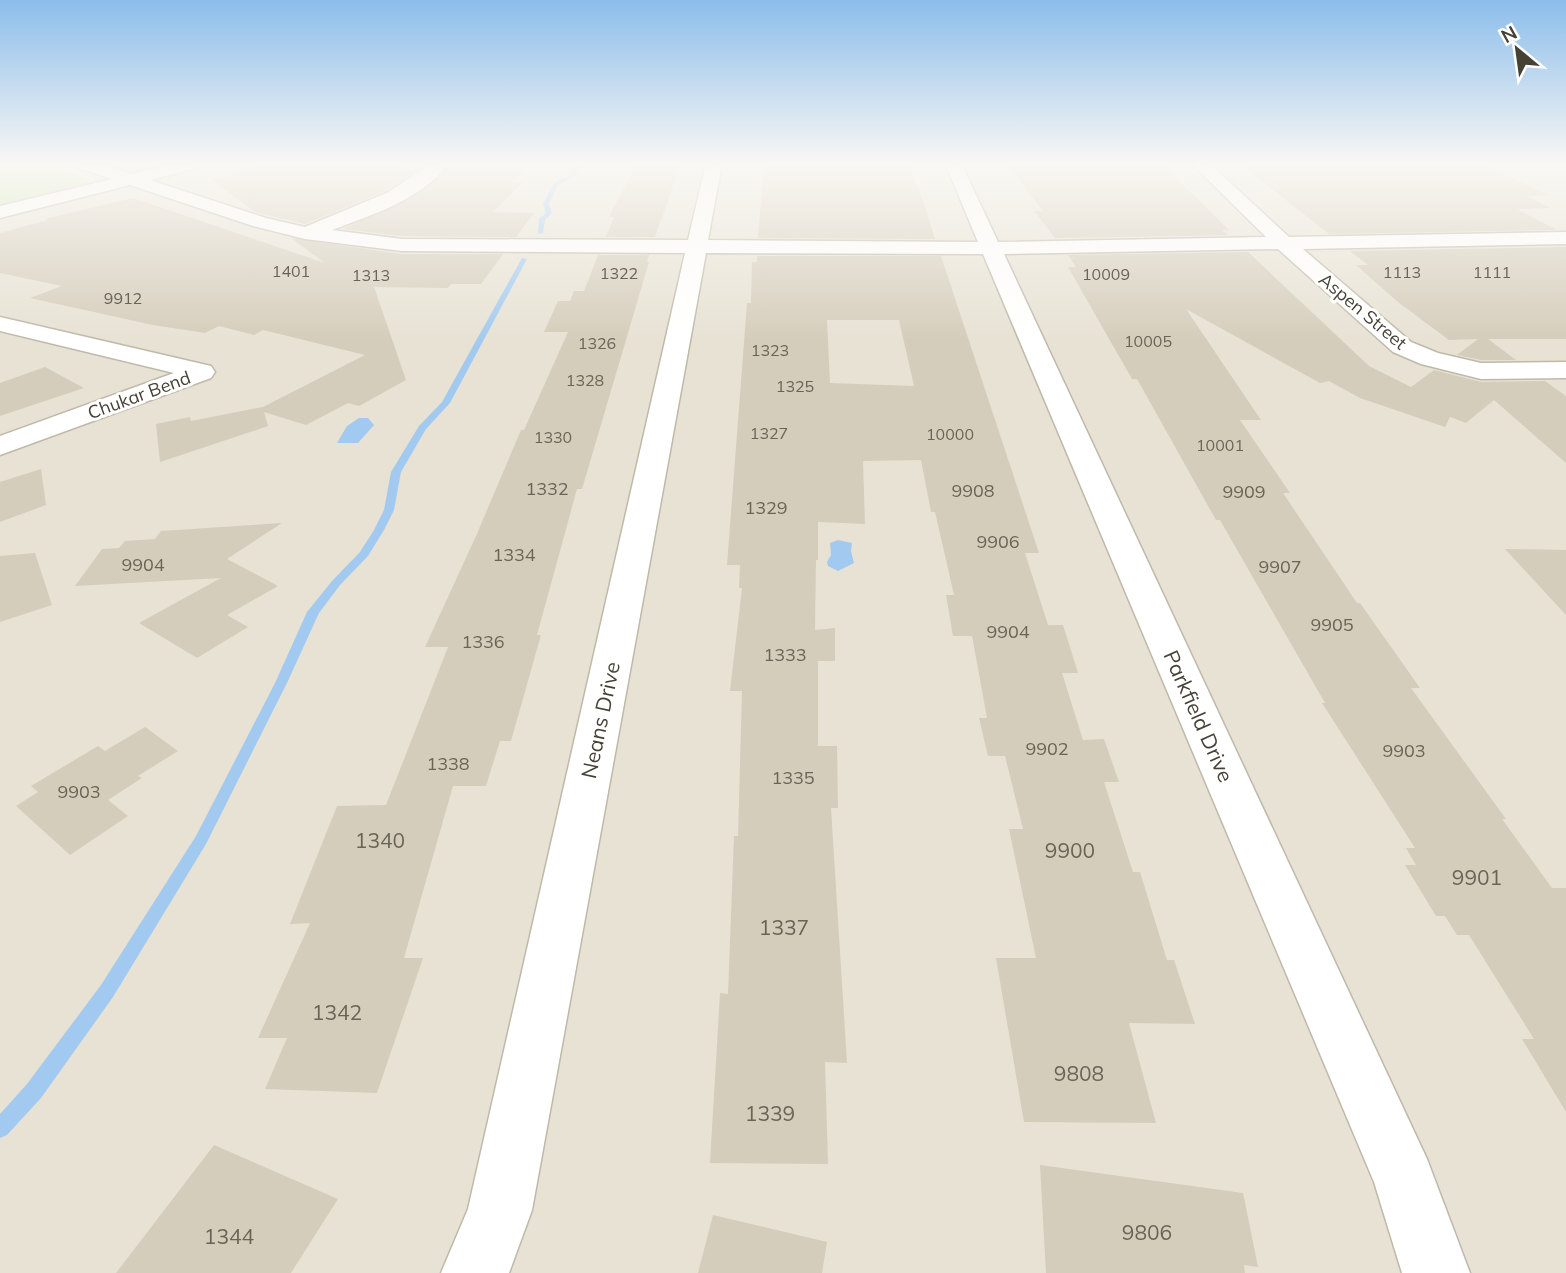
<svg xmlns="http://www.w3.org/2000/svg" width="1566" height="1273" font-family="Mulish,sans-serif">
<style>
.residential{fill:#e7e2d4}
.green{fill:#c9e7af}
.water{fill:#a2caf0}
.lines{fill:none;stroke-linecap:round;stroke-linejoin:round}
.stream{fill:#a2caf0;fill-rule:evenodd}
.building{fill:#d5cdbb;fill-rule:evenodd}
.minor-casing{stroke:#beb9a9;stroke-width:3}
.minor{fill:#fff;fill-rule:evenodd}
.labels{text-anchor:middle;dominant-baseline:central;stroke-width:6;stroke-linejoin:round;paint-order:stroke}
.far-number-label{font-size:16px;fill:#6a6456}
.far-street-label{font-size:18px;fill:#464135;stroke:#fff}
.number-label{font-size:18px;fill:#6a6456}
.street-label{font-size:21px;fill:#464135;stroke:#fff}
.near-number-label{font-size:21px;fill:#6a6456}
</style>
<rect width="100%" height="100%" fill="#f3f0e6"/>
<!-- residential -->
<path class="residential" d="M 46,163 L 1566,163 L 1566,1273 L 0,1273 L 0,207 L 95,179 Z"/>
<!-- green -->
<path class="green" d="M 0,163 L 46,163 L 98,182 L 0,207 Z"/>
<!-- water -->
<path class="water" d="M 359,418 L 368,418 L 374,425 L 358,443 L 337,443 L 347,426 Z
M 838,540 L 852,543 L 851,551 L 854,563 L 838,571 L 828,566 L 827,562 L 831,555 L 830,543 Z"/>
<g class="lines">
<!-- stream -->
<path class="stream" d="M 575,163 L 581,163 L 576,175 L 558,185 L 549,204 L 552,213 L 545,220 L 543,233 L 538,234 L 539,219 L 546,213 L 543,204 L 554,183 L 572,173 Z
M 522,258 L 527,259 L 450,403 L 426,429 L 401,472 L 394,510 L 384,530 L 368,556 L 340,585 L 319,613 L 287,683 L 206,844 L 113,997 L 41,1098 L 7,1135 L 0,1138 L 0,1114 L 27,1084 L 101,985 L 196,836 L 275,683 L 307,612 L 332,581 L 360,552 L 374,530 L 384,510 L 391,472 L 419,426 L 442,402 Z"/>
</g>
<!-- building -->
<path class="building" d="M 269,163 L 407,163 L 401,170 L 416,170 L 388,190 L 305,224 L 255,212 L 212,180 Z
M 637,163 L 681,163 L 655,237 L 606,237 L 614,217 L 609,217 Z
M 767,163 L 907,163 L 922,197 L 935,239 L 758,238 L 764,166 Z
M 1006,163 L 1161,163 L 1229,230 L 1222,230 L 1228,235 L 1055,238 L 1034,211 L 1043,211 Z
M 1239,163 L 1486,165 L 1548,195 L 1527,196 L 1551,208 L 1517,209 L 1557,230 L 1329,234 Z
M 446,170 L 524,170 L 513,182 L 523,182 L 493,212 L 534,213 L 516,237 L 402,236 L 343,229 L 412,198 Z
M 133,198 L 325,263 L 291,238 L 402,254 L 503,254 L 481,284 L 451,284 L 448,288 L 374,287 L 406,380 L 359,406 L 348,403 L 306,425 L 264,412 L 268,426 L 160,462 L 156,424 L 190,417 L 191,421 L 263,407 L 365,355 L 263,330 L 254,335 L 219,326 L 205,333 L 153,325 L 30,298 L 62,286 L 0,273 L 0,233 L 48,220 L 45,219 Z
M 1566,247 L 1566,339 L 1488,339 L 1516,360 L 1481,360 L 1457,355 L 1478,339 L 1449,340 L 1398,302 L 1356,265 L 1368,265 L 1350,251 Z
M 1248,252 L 1369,366 L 1411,387 L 1434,370 L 1481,382 L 1545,381 L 1566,396 L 1566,463 L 1494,400 L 1466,423 L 1450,417 L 1445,427 L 1360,398 L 1329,381 L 1320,383 L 1186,309 L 1261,420 L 1240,420 L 1290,493 L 1283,493 L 1357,603 L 1360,603 L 1420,688 L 1411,688 L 1506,819 L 1502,819 L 1552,888 L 1566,888 L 1566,1112 L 1522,1039 L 1534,1039 L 1469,935 L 1457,935 L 1445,916 L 1436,916 L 1405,865 L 1416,865 L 1406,848 L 1415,848 L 1322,703 L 1325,703 L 1220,520 L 1216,520 L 1137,379 L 1132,379 L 1068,267 L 1076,267 L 1068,255 Z
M 598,255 L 649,255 L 647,262 L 649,262 L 582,489 L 577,489 L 537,635 L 541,635 L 511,741 L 500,741 L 486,786 L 453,786 L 404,958 L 423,958 L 377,1093 L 265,1089 L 287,1038 L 258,1038 L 310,923 L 290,924 L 337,806 L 386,805 L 448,647 L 425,647 L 476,536 L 521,430 L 524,430 L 568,332 L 544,332 L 558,301 L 570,301 L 574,291 L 584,291 Z
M 757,256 L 941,256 L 1039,553 L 1025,553 L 1048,625 L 1063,625 L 1078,673 L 1062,673 L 1083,740 L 1104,739 L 1119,782 L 1104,782 L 1133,872 L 1140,872 L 1167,960 L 1174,960 L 1195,1024 L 1129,1023 L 1156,1123 L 1024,1122 L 996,958 L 1036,958 L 1009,829 L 1023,829 L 1005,756 L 988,756 L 979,718 L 987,718 L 972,636 L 953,636 L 946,595 L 954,595 L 935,512 L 931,512 L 921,460 L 863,461 L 865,524 L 818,522 L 818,560 L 816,560 L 815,630 L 835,628 L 835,661 L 818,661 L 818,746 L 837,746 L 838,808 L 831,808 L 847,1063 L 825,1062 L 828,1164 L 710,1163 L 720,993 L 728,994 L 734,836 L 738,836 L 742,691 L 730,691 L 742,588 L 739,588 L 740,565 L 727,565 L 747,303 L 751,303 L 752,262 L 757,262 ZM 827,320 L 899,320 L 914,386 L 830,383 Z
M 45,367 L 84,388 L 0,416 L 0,383 Z
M 41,469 L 46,505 L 0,522 L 0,482 Z
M 282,523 L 227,559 L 278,586 L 227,615 L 248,627 L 197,658 L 139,623 L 221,578 L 75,586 L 102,549 L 119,548 L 125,541 L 155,539 L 161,531 Z
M 1505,549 L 1566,550 L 1566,615 Z
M 35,553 L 52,605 L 0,622 L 0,556 Z
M 145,727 L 178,751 L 138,776 L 142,778 L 108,800 L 128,816 L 70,855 L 16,806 L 38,792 L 31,786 L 98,746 L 105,751 Z
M 214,1145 L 338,1199 L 291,1273 L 116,1273 Z
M 1040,1165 L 1243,1193 L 1258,1267 L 1244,1265 L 1245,1273 L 1046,1273 Z
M 713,1215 L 827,1242 L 822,1273 L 698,1273 Z"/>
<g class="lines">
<!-- minor casing -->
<g class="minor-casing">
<path id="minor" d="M 74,163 L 99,163 L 132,174 L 176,163 L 204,163 L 202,167 L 150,180 L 266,218 L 305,227 L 389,192 L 431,163 L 449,163 C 423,199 372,215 332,230 L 402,239 L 688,240 L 706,163 L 722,163 L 708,240 L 978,242 L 945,163 L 961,163 L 998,242 L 1266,237 L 1191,163 L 1209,163 L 1289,237 L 1566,232 L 1566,244 L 1303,249 L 1411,342 L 1438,353 L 1481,363 L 1566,362 L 1566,378 L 1481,379 L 1421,364 L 1393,352 L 1278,249 L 1004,254 L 1427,1159 L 1470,1273 L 1402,1273 L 1374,1182 L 983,254 L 706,253 L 532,1210 L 509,1273 L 441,1273 L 468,1209 L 685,253 L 402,251 L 305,239 L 253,226 L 130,185 L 0,218 L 0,206 L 112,179 L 76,167 Z
M 0,317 L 211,366 L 215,372 L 211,378 L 0,455 L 0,436 L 174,373 L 0,331 Z"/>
</g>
<!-- minor -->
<use href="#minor" class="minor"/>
</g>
<!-- sky -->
<linearGradient id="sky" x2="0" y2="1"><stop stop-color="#8cbdeb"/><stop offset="0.48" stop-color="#faf8f4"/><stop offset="1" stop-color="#faf8f4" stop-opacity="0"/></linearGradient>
<rect width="1566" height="341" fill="url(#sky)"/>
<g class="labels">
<!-- far-number labels -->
<g class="far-number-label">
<text x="291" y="271">1401</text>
<text x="1402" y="272">1113</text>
<text x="1492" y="272">1111</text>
<text x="619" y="273">1322</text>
<text x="1106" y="274">10009</text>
<text x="371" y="275">1313</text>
<text x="123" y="298">9912</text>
<text x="1148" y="341">10005</text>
<text x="597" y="343">1326</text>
<text x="770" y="350">1323</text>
<text x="585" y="380">1328</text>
<text x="795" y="386">1325</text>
<text x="769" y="433">1327</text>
<text x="950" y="434">10000</text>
<text x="553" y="437">1330</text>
<text x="1220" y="445">10001</text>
</g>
<!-- far-street labels -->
<g class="far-street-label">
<text transform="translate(1363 311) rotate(40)">Aspen Street</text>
<text transform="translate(139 395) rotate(-20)">Chukar Bend</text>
</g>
<!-- number labels -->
<g class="number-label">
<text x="547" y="488">1332</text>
<text x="973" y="490">9908</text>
<text x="1244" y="491">9909</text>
<text x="766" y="507">1329</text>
<text x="998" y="541">9906</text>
<text x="514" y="554">1334</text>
<text x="143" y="564">9904</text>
<text x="1280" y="566">9907</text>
<text x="1332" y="624">9905</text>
<text x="1008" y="631">9904</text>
<text x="483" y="641">1336</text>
<text x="785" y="654">1333</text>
<text x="1047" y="748">9902</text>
<text x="1404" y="750">9903</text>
<text x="448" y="763">1338</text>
<text x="793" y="777">1335</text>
<text x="79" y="791">9903</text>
</g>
<!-- street labels -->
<g class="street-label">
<text transform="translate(1199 716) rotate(66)">Parkfield Drive</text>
<text transform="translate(600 720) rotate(-78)">Neans Drive</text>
</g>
<!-- near-number labels -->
<g class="near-number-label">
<text x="380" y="840">1340</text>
<text x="1070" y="850">9900</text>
<text x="1477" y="877">9901</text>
<text x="784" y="927">1337</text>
<text x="337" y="1012">1342</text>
<text x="1079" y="1073">9808</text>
<text x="770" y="1113">1339</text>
<text x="1147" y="1232">9806</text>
<text x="229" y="1236">1344</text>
</g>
</g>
<!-- north arrow -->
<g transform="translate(1517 49) rotate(331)" stroke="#ffffff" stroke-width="5" paint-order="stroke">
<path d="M0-5L12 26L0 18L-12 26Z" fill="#464135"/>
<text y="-10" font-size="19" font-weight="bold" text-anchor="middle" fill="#464135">N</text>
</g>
</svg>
